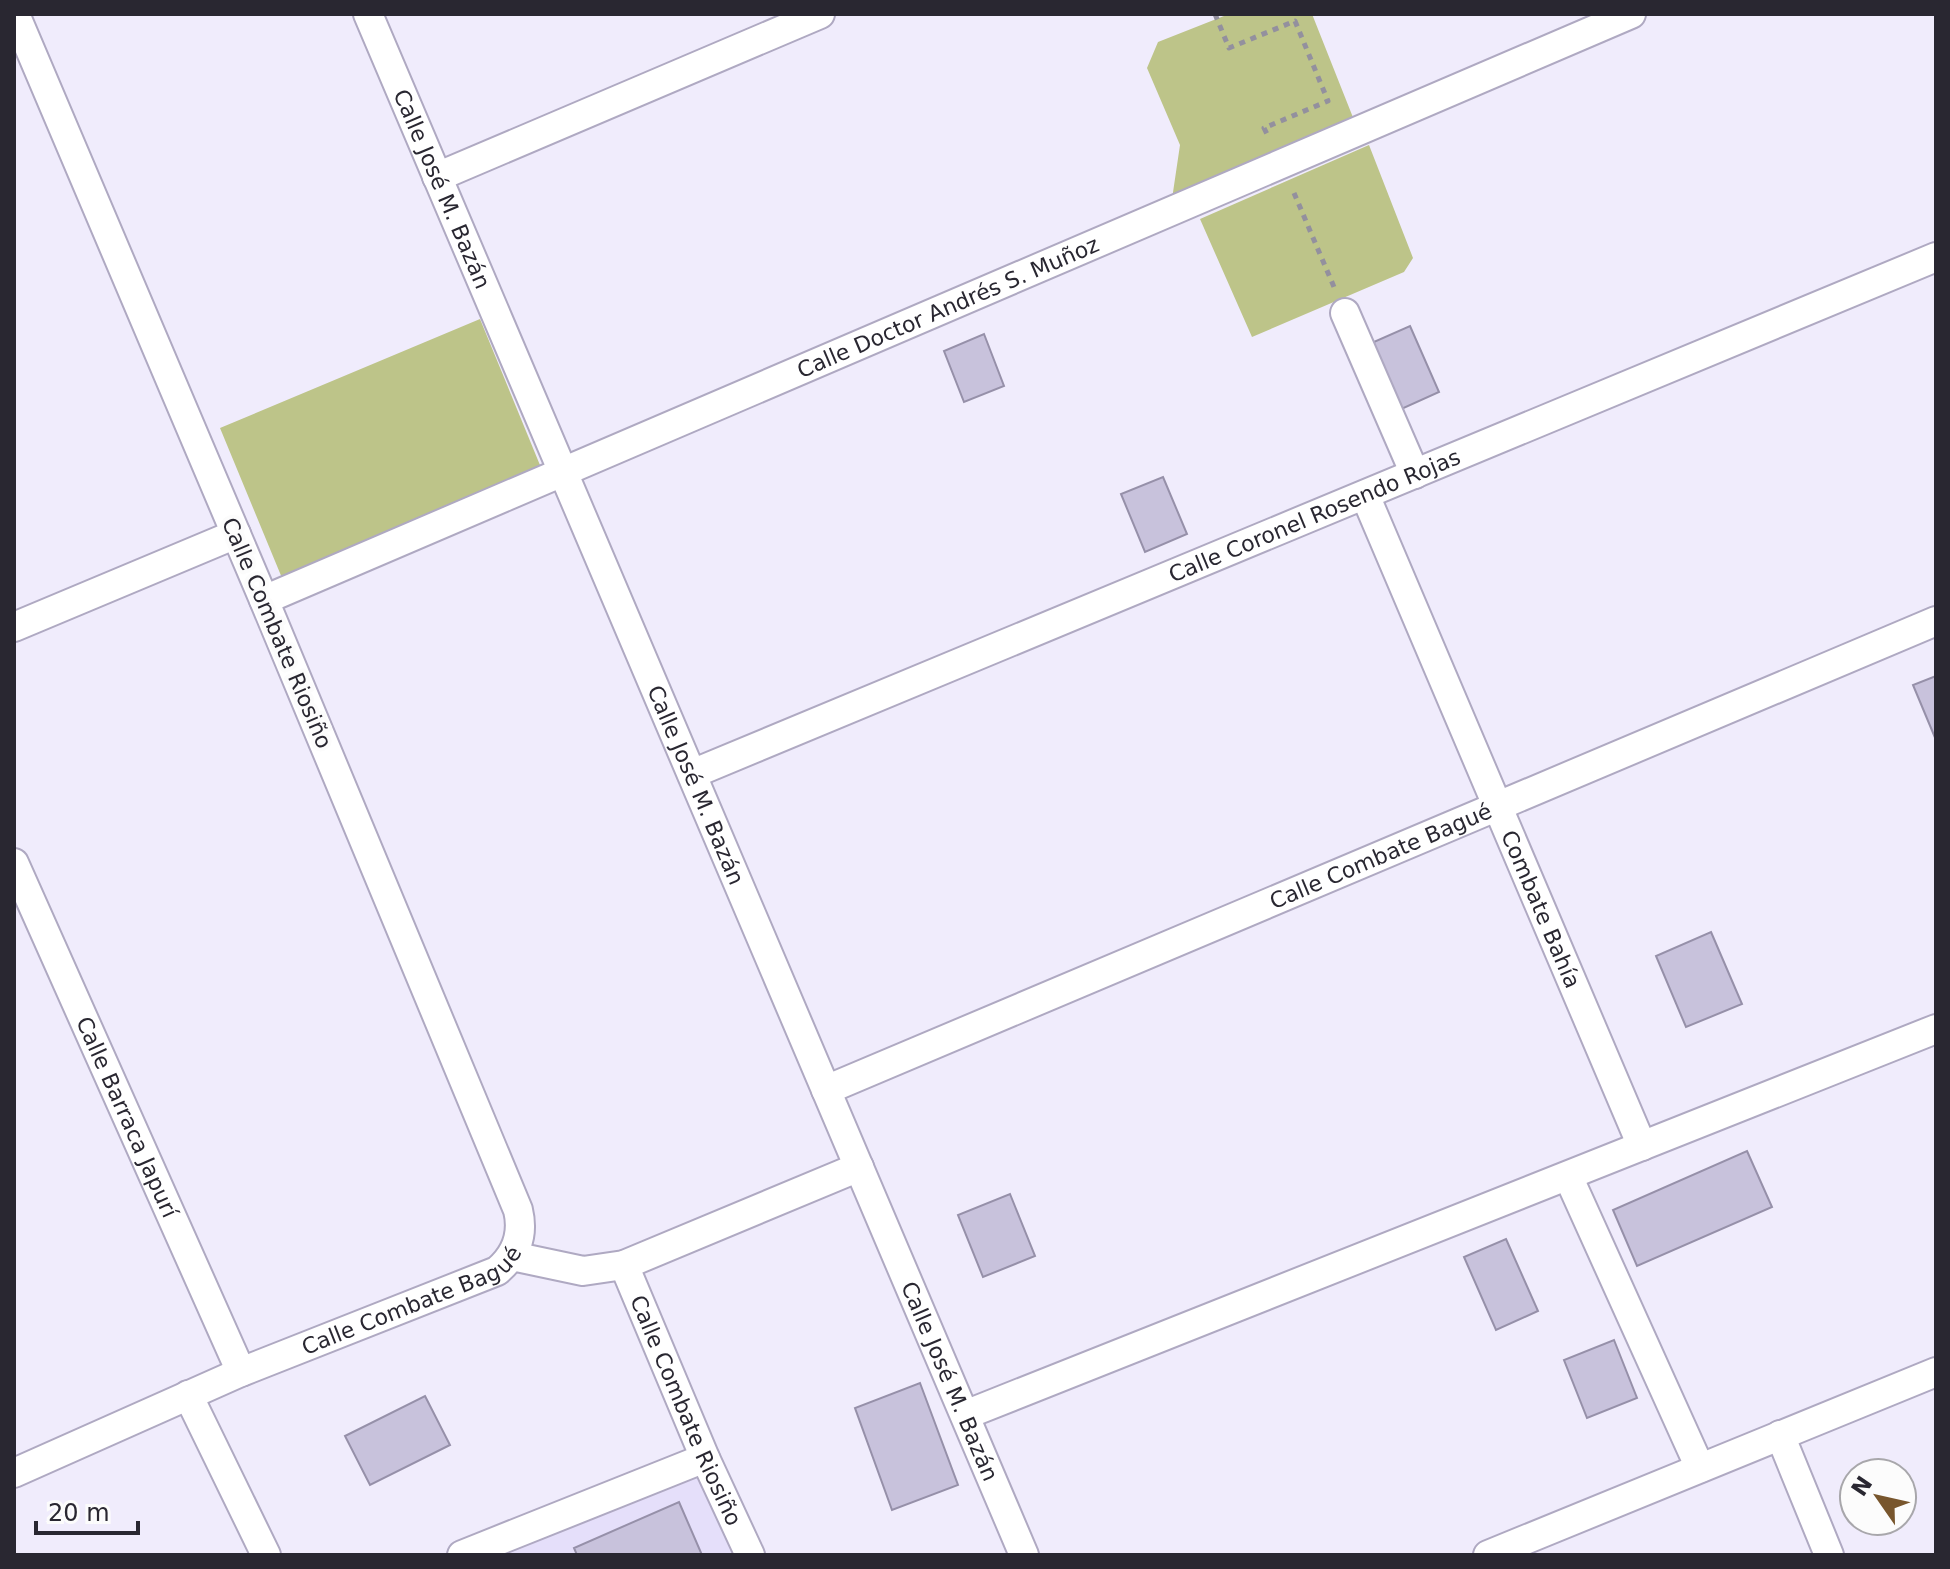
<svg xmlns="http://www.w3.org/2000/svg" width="1950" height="1569" font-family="'DejaVu Sans',sans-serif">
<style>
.built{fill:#e5dffa}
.green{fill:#bdc489}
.building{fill:#c8c2dc;stroke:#9690a9;stroke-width:2}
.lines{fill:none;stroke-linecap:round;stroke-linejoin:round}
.street-casing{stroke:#afa9c2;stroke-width:32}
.path{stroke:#93909e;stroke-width:5;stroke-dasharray:6 6;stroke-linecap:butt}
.street{stroke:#fff;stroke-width:28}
.labels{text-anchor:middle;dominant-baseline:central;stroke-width:8;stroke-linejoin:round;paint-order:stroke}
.street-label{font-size:22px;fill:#292731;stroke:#fcfcfc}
</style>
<rect width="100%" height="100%" fill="#f0ecfc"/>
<!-- built -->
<path class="built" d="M 689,1474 L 702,1479 L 737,1555 L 485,1555 Z"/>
<!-- green -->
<path class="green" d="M 1229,14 L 1312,14 L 1354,120 L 1172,199 L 1180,145 L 1147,68 L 1158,42 Z
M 1369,145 L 1413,258 L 1404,272 L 1252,337 L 1200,219 Z
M 480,319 L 542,470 L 282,578 L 220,428 Z"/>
<!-- building -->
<path class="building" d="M 1410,326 L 1439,392 L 1397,411 L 1367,345 Z
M 984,334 L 1004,386 L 964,402 L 944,351 Z
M 1163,477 L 1187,534 L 1145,552 L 1121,494 Z
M 1936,676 L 1936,740 L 1913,685 Z
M 1711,932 L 1742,1004 L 1686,1027 L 1656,956 Z
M 1747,1151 L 1772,1207 L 1637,1266 L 1613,1210 Z
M 1010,1194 L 1035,1256 L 983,1277 L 958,1215 Z
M 1506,1239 L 1538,1311 L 1496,1330 L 1464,1257 Z
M 1614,1340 L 1637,1398 L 1587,1418 L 1564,1360 Z
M 920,1383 L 958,1485 L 892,1510 L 855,1408 Z
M 425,1396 L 450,1445 L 370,1485 L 345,1436 Z
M 679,1502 L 702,1555 L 577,1555 L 574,1548 Z"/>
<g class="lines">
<!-- street casing -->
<g class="street-casing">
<g id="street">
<path id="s1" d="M 368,14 L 1024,1555"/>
<path d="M 437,177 L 820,14"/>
<path d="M 1345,313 L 1415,474"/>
<path id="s2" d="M 1365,495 L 1642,1146"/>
<path id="s3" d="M 264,600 L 1631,14"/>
<path d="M 14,627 L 236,534"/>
<path id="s4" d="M 692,774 L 1936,257"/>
<path id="s5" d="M 14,863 L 241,1372"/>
<path id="s6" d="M 826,1090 L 1936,621"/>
<path d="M 1568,1176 L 1700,1468"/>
<path d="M 512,1256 L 583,1271 L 624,1265 L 859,1167"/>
<path id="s7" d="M 624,1265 L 705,1458 L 750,1555"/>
<path d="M 188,1395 L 266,1555"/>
<path d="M 965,1415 L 1936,1029"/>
<path d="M 1780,1435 L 1829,1555"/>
<path id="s8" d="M 14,1473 L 241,1372 L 497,1271 C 516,1255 524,1235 518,1210 L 264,600 L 15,14"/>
<path d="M 462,1555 L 705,1458"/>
<path d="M 1488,1555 L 1936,1372"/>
</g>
</g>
<!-- path -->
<path class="path" d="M 1215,14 L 1229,48 L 1295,21 L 1328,101 L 1264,128 L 1268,136
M 1294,193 L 1334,287"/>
<!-- street -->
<use href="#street" class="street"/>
</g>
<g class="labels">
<!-- street labels -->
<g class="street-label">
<text stroke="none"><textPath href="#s1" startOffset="190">Calle José M. Bazán</textPath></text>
<text stroke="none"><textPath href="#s3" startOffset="744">Calle Doctor Andrés S. Muñoz</textPath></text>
<text stroke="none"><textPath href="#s4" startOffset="674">Calle Coronel Rosendo Rojas</textPath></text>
<text transform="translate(277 633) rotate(67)">Calle Combate Riosiño</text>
<text stroke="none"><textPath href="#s1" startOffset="838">Calle José M. Bazán</textPath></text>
<text stroke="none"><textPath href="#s6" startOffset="602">Calle Combate Bagué</textPath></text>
<text stroke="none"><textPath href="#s2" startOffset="450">Combate Bahía</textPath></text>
<text stroke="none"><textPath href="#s5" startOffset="278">Calle Barraca Japurí</textPath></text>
<text stroke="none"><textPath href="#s8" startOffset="434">Calle Combate Bagué</textPath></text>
<text stroke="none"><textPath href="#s1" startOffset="1486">Calle José M. Bazán</textPath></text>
<text stroke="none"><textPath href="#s7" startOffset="158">Calle Combate Riosiño</textPath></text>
</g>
</g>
<!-- border -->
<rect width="1950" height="1569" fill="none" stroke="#292731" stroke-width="32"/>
<!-- north arrow -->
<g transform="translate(1878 1497) rotate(304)"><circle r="38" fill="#fcfcfc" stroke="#a8a7ab" stroke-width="2"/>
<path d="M0-6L14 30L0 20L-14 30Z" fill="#78562d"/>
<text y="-12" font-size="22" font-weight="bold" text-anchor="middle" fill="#292731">N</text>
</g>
<!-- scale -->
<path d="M36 1521v12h102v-12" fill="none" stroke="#292731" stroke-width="4"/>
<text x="48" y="1521" font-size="24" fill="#292731" stroke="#fcfcfc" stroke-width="6" paint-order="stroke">20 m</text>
</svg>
